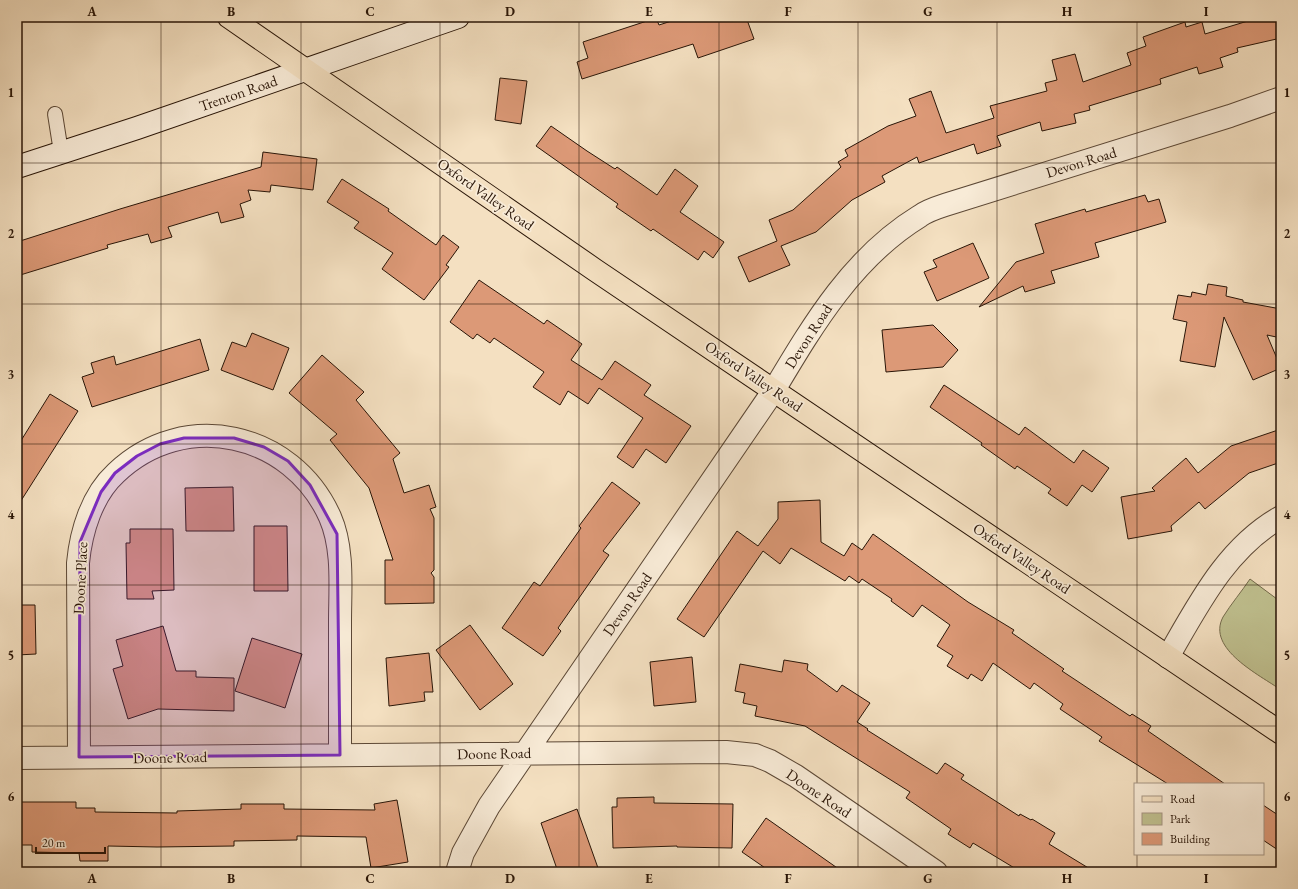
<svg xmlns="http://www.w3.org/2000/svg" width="1298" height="889" font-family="'EB Garamond',serif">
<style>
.green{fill:#c0c190;stroke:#746b4c}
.building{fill:#dc9977;stroke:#291507}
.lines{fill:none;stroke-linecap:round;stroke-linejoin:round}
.service-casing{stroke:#5c4836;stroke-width:16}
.minor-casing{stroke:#5c4836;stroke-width:24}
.secondary-casing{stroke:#291507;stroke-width:24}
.primary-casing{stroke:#291507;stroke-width:24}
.service{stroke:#f8ebd7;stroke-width:14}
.minor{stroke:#f8ebd7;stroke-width:22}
.secondary{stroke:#f8ebd7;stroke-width:22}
.primary{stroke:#f4e0c1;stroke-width:22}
.marked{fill:#7b2cbf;fill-opacity:0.2;stroke:#7b2cbf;stroke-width:3;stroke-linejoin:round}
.grid{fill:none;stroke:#291507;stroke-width:1;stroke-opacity:0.55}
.labels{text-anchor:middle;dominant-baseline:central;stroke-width:3.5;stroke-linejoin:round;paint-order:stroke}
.street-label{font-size:15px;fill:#291507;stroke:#f8ebd7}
.neatline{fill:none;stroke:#291507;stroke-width:1.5}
.grid-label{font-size:13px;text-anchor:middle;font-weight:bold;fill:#291507}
</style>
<rect width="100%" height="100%" fill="#f4e0c1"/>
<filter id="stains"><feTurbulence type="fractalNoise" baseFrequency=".005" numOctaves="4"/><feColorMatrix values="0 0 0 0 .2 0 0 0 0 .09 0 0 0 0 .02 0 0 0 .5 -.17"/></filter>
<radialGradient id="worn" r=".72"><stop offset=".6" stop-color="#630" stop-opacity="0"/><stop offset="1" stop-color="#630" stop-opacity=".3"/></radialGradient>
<!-- green -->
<path class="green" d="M 1250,579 L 1281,602 L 1281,690 C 1260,675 1206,649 1223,617 C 1231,604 1242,591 1250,579 Z"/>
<!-- building -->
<path class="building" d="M 684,17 L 746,17 L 754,39 L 698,58 L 693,44 L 582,79 L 577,62 L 588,58 L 583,42 L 656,18 L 659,25 Z
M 1261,17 L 1281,17 L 1281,38 L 1237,48 L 1238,52 L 1220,58 L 1223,67 L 1199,74 L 1197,67 L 1160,79 L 1161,84 L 1089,106 L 1090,110 L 1074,114 L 1076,123 L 1042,131 L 1040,122 L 997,136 L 1001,146 L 977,154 L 974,144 L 919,163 L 917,157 L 882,176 L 885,182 L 852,200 L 816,232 L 781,246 L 790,265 L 749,282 L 738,257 L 777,241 L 769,220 L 793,210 L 841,167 L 838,162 L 848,156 L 845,150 L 888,126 L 916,116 L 909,99 L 931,91 L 946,133 L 994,118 L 990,106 L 1047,91 L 1045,83 L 1057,80 L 1052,60 L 1075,54 L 1083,82 L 1131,65 L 1127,53 L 1146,46 L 1143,37 L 1185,22 L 1186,27 L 1202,22 L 1205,34 Z
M 500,78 L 527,81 L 521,124 L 495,120 Z
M 551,126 L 587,151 L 615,169 L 617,167 L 657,195 L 675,169 L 698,186 L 680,212 L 724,242 L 713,258 L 704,251 L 698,260 L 653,229 L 651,231 L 616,207 L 618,204 L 536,146 Z
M 263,152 L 317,159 L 313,190 L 271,185 L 270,192 L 248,190 L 251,200 L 240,204 L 244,217 L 221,223 L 218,212 L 168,227 L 172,237 L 151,243 L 148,234 L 107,245 L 108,248 L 17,276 L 17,242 L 120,209 L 261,167 Z
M 342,179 L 389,209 L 388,211 L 436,245 L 443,235 L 459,247 L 446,265 L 449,267 L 424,300 L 382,269 L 393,253 L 354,228 L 359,222 L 327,202 Z
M 1145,195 L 1148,202 L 1159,199 L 1166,222 L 1095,243 L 1099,257 L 1051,271 L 1055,283 L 1025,292 L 1023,286 L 979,307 L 1016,262 L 1044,253 L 1035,224 L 1085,209 L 1086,212 Z
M 973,243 L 989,278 L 937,301 L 924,272 L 937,267 L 933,260 Z
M 479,280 L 544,324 L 547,320 L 582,344 L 571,360 L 602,380 L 615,361 L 651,385 L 644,395 L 691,426 L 666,463 L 646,449 L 633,468 L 617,457 L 643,418 L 599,388 L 588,404 L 568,391 L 560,405 L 533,387 L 544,372 L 494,338 L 490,343 L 477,334 L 473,339 L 450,322 Z
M 1208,284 L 1227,287 L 1226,296 L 1243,300 L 1243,302 L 1281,309 L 1281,338 L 1267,335 L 1281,368 L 1253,380 L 1224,317 L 1215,367 L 1180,361 L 1187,322 L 1173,319 L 1178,295 L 1191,297 L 1192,292 L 1206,295 Z
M 933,325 L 958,350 L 943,367 L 886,372 L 882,330 Z
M 252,333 L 289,348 L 273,390 L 221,370 L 232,342 L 246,347 Z
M 200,339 L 209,370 L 92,407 L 82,377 L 94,373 L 91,363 L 114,356 L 116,365 Z
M 322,355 L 364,392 L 356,400 L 400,453 L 393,459 L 404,493 L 429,485 L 436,507 L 430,509 L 434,518 L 434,570 L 431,573 L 434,577 L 434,603 L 385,604 L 385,560 L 393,560 L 369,488 L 330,440 L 337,434 L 289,393 Z
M 944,385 L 1019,435 L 1025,427 L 1074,463 L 1083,450 L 1109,468 L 1092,492 L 1082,485 L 1067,506 L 1048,493 L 1051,489 L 1017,466 L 1015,469 L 981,445 L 982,443 L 930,407 Z
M 50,394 L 78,411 L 17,507 L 17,447 Z
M 1281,429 L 1281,462 L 1249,473 L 1205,509 L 1199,502 L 1171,526 L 1172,531 L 1128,539 L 1121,497 L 1155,491 L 1152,488 L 1186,458 L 1198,473 L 1231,446 Z
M 612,482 L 640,503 L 603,551 L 609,555 L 558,628 L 561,631 L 543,656 L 502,628 L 534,582 L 540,586 L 581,528 L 579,526 Z
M 233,487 L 234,531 L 186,531 L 185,488 Z
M 820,500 L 821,542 L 844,556 L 852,543 L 862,550 L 873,534 L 968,602 L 1014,630 L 1012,633 L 1064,669 L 1062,671 L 1130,716 L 1132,714 L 1151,726 L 1148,731 L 1225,784 L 1168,784 L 1099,741 L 1102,737 L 1060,709 L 1063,704 L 1034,683 L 1030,689 L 993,663 L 982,681 L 971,674 L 968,679 L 947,666 L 953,656 L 937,646 L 950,625 L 922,605 L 913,617 L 891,601 L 892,599 L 862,579 L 859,583 L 849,576 L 845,581 L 791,548 L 780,564 L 763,551 L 704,637 L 677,619 L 737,531 L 758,546 L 778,519 L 778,502 Z
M 254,526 L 287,526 L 288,591 L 254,591 Z
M 130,529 L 173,529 L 174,590 L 152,591 L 154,599 L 127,599 L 126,543 L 130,543 Z
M 17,605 L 35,605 L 36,654 L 17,655 Z
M 470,625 L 513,684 L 480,710 L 436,650 Z
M 163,626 L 176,671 L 196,671 L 196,677 L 234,678 L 234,711 L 158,709 L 128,719 L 113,669 L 123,666 L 116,640 Z
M 252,638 L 302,654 L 285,708 L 235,691 Z
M 429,653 L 433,692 L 424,692 L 425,701 L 389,706 L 386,658 Z
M 692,657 L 696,702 L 654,706 L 650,662 Z
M 784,660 L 808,664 L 807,670 L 837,692 L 842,685 L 870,703 L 857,722 L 868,729 L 867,730 L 937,774 L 945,763 L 964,775 L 961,779 L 1019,816 L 1020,814 L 1031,820 L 1032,819 L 1055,833 L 1049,844 L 1095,872 L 1021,872 L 973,843 L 970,848 L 948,834 L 951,829 L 906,798 L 910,792 L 805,726 L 755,716 L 757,706 L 743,703 L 745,693 L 735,691 L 740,664 L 782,672 Z
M 654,797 L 654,803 L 733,804 L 732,848 L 677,847 L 677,846 L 613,848 L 612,807 L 617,807 L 617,798 Z
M 397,800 L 408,862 L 371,868 L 366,837 L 297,836 L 297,840 L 234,841 L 234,846 L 157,847 L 108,846 L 108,861 L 80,861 L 79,853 L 32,852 L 32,845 L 17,845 L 17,802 L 76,802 L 76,808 L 95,808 L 95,812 L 177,813 L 177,811 L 241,809 L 241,804 L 284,804 L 284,809 L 375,810 L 374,804 Z
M 1263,805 L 1281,817 L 1281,852 L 1263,840 Z
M 577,809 L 598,868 L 588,872 L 558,872 L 541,823 Z
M 766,818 L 843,872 L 771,872 L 742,852 Z"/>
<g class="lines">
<!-- service casing -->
<g class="service-casing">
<path id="service" d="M 55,114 L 61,152"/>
</g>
<!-- minor casing -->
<g class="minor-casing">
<path id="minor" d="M 1168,657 C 1198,605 1227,547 1281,517
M 79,757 L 78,563 C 81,531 92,495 116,473 C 184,408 292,432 330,517 C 344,549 340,588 340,622 C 340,666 340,711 340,755
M 17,758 L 726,752 L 755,755 L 770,761 L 796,776 L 936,872
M 457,872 L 463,853 L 489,806 L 774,390 C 814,323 853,257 920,216 C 928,210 939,207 948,204 L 1230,116 L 1281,98"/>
</g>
<!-- secondary casing -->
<g class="secondary-casing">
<path id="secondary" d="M 17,167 L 137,128 L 458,17"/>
</g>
<!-- primary casing -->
<g class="primary-casing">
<path id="primary" d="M 229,17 L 595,270 L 1281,733"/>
</g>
<!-- service -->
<use href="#service" class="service"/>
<!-- minor -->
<use href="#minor" class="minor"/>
<!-- secondary -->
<use href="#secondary" class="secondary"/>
<!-- primary -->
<use href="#primary" class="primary"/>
</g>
<!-- marked area -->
<path class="marked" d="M 184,438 L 234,438 L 264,447 L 288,461 L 310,485 L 337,534 L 340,755 L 79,757 L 80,542 L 101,492 L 115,473 L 137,456 L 160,444 Z"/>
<!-- grid -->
<path class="grid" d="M 161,17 L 161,872M 301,17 L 301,872M 440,17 L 440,872M 579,17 L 579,872M 719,17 L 719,872M 858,17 L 858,872M 997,17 L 997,872M 1137,17 L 1137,784M 17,163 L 1281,163M 17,304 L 1281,304M 17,444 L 1281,444M 17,585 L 1281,585M 17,726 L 1281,726M 1137,854 L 1137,872"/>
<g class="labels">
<!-- street labels -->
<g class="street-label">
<text transform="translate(238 93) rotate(-19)">Trenton Road</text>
<text transform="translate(1081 162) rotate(-17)">Devon Road</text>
<text transform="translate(486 194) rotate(35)">Oxford Valley Road</text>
<text transform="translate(808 336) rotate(-57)">Devon Road</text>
<text transform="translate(754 376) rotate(34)">Oxford Valley Road</text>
<text transform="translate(1022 558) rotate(34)">Oxford Valley Road</text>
<text transform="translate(80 578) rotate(-87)">Doone Place</text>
<text transform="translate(627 604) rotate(-55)">Devon Road</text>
<text transform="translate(494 753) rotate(-1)">Doone Road</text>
<text transform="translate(170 757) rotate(-1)">Doone Road</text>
<text transform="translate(819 793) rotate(34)">Doone Road</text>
</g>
</g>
<!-- margin -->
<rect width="1298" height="889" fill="none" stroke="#f4e0c1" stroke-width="44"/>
<!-- legend -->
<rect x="1134" y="783" width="130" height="72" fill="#f8ebd7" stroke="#a59584"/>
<rect x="1142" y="796" width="20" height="6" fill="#f4e0c1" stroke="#a59584"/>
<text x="1170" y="803" font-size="12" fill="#291507">Road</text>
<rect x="1142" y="813" width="20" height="12" fill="#c0c190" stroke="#a59584"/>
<text x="1170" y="823" font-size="12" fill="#291507">Park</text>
<rect x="1142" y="833" width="20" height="12" fill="#dc9977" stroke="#a59584"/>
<text x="1170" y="843" font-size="12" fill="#291507">Building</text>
<!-- scale -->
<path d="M36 847v6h69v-6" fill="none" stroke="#291507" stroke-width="2"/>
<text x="42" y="847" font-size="12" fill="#291507" stroke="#f8ebd7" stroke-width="3" paint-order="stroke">20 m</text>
<rect x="22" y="22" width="1254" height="845" class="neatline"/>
<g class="grid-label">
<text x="92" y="16">A</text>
<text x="231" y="16">B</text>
<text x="370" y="16">C</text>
<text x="510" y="16">D</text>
<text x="649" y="16">E</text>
<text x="788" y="16">F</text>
<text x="928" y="16">G</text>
<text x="1067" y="16">H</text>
<text x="1206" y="16">I</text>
<text x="11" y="97">1</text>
<text x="1287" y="97">1</text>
<text x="11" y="238">2</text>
<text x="1287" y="238">2</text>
<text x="11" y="379">3</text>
<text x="1287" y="379">3</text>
<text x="11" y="519">4</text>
<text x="1287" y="519">4</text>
<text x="11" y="660">5</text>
<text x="1287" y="660">5</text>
<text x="11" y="801">6</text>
<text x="1287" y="801">6</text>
<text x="92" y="883">A</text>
<text x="231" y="883">B</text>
<text x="370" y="883">C</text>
<text x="510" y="883">D</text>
<text x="649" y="883">E</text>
<text x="788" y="883">F</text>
<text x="928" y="883">G</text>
<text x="1067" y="883">H</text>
<text x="1206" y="883">I</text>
</g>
<rect width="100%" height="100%" filter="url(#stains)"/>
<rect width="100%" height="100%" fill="url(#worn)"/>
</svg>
